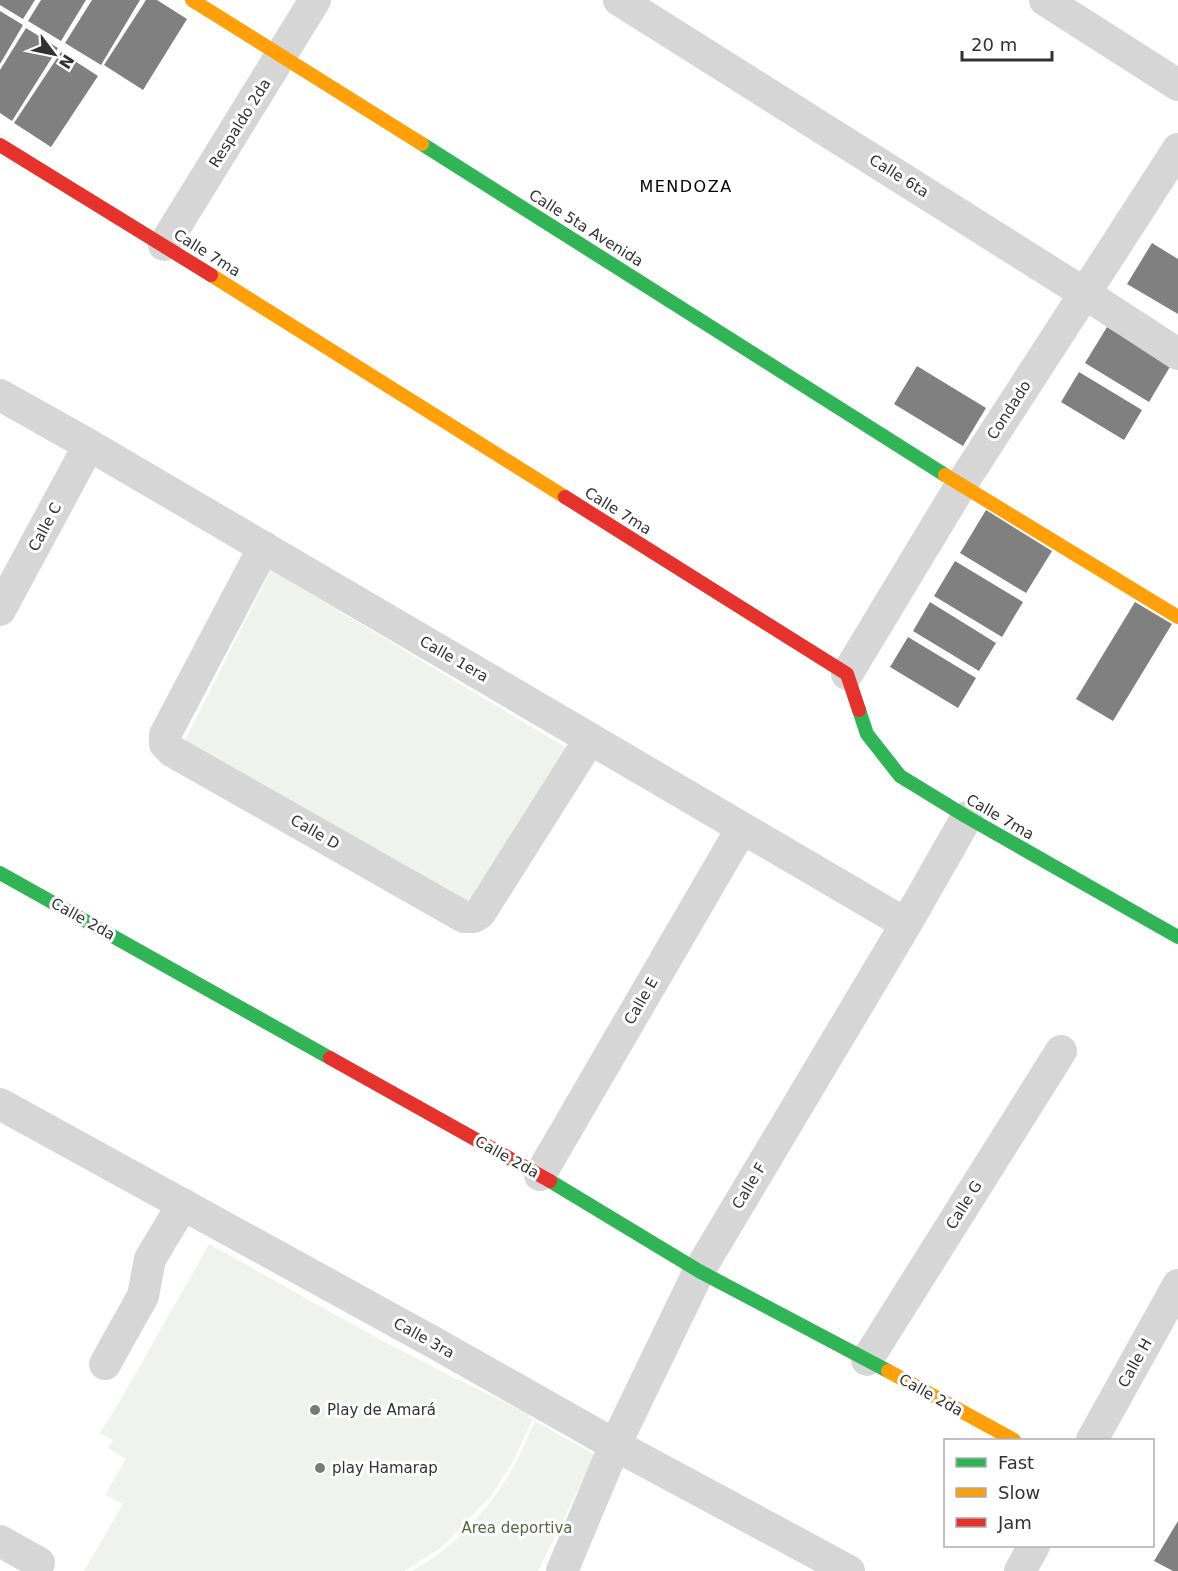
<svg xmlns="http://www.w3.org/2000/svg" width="1178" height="1571" font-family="'DejaVu Sans',sans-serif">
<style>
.green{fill:#f0f3ed}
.building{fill:#808080}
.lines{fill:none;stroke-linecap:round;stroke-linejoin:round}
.street{stroke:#d6d6d6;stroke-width:32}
.fast{stroke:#30b455;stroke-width:14}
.slow{stroke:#ff9f0a;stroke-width:14}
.jam{stroke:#e5322d;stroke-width:14}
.poi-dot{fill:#7a7a7a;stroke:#fff;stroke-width:2}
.labels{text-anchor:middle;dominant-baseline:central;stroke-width:6;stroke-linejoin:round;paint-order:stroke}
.street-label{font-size:15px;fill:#323232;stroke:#fff}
.poi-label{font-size:15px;fill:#323232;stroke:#fff;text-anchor:start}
.park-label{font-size:15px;fill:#516a43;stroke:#fff}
.neighbourhood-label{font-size:16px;letter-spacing:1.5px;fill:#000;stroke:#fff}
</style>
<rect width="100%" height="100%" fill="#fff"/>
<!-- green -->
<path class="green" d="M 271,570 L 573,752 L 471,910 L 183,744 Z
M 209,1244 L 370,1334 L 452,1377 L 529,1414 L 528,1417 L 533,1419 L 512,1463 L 491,1496 L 441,1548 L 404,1571 L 84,1571 L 123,1504 L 105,1495 L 126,1459 L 108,1448 L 113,1440 L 100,1433 L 120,1401 Z
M 535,1421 L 595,1455 L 538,1571 L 411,1571 C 450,1551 483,1516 506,1479 C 518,1461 526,1440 535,1421 Z"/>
<!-- building -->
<path class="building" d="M 0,0 L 35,0 L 23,19 L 0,5 Z
M 41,0 L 86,0 L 61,41 L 28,21 Z
M 92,0 L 140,0 L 101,65 L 65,43 Z
M 146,0 L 157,0 L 187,19 L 143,90 L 104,65 Z
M 0,11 L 23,25 L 0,64 Z
M 26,28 L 58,48 L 12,121 L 0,113 L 0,70 Z
M 61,52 L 98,76 L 51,147 L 14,123 Z
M 1152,243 L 1178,259 L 1178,314 L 1127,284 Z
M 1107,327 L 1171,365 L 1149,402 L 1085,363 Z
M 917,366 L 986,408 L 963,446 L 894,404 Z
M 1079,372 L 1142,410 L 1124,440 L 1061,402 Z
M 986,510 L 1052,551 L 1026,593 L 960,553 Z
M 955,561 L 1023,602 L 1002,637 L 934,596 Z
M 930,602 L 996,643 L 979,671 L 913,631 Z
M 1135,602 L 1172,624 L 1113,721 L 1076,699 Z
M 908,637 L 976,678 L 958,708 L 890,667 Z
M 1178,1521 L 1178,1571 L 1173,1571 L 1154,1561 Z"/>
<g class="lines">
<!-- street -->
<path class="street" d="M 619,0 L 1084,293 L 1178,354
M 1045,0 L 1178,85
M 164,245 L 315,0
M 0,395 L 89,445 L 906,924
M 264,547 L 165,735 L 165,744 L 172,751 L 464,917 L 474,917 L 480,913 L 590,739
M 0,610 L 89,445
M 847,674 L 961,485 L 1178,149
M 0,1104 L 433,1342 L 615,1445 L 849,1571
M 540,1175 L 742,828
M 867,1360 L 1061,1051
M 105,1364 L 143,1296 L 150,1259 L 183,1204
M 1092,1440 L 1178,1285
M 0,1541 L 39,1563
M 562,1571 L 615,1445 L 699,1271 L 906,924 L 967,817
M 1020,1571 L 1034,1546"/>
<!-- fast -->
<path class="fast" d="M 422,144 L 945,475
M 859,710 L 867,734 L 900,776 L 967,817 L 1178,937
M 0,873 L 330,1058
M 550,1181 L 699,1271 L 888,1371"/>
<!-- slow -->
<path class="slow" d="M 192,0 L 422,144
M 211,275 L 565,497
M 945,475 L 1178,617
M 888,1371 L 1014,1440"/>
<!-- jam -->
<path class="jam" d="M 0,145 L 211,275
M 565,497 L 847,674 L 859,710
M 330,1058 L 550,1181"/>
</g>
<!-- markers -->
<g class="poi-dot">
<circle cx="315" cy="1410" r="6"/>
<circle cx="320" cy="1468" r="6"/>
</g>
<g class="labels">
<!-- street labels -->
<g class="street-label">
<text transform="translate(240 123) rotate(-58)">Respaldo 2da</text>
<text transform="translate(899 176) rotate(32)">Calle 6ta</text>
<text transform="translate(586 228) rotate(32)">Calle 5ta Avenida</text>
<text transform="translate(207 253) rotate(32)">Calle 7ma</text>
<text transform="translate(1009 410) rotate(-57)">Condado</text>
<text transform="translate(618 511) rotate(32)">Calle 7ma</text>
<text transform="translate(45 527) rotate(-62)">Calle C</text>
<text transform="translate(454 659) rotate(30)">Calle 1era</text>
<text transform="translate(1000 817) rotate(30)">Calle 7ma</text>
<text transform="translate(315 832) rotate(30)">Calle D</text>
<text transform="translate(83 919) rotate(29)">Calle 2da</text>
<text transform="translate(641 1001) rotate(-60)">Calle E</text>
<text transform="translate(507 1157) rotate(29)">Calle 2da</text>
<text transform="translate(749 1186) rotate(-59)">Calle F</text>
<text transform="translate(964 1205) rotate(-58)">Calle G</text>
<text transform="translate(424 1338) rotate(29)">Calle 3ra</text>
<text transform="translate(1135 1363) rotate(-61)">Calle H</text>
<text transform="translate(931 1395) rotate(29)">Calle 2da</text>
</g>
<!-- poi labels -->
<g class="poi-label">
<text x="327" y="1410">Play de Amará</text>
<text x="332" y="1468">play Hamarap</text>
</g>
<!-- park labels -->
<g class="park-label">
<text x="517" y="1528">Area deportiva</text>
</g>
<!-- neighbourhood labels -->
<g class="neighbourhood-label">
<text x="686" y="186">MENDOZA</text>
</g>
</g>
<!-- legend -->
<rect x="944" y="1439" width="210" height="108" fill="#ffffff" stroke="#adadad" stroke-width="1.5"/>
<rect x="956" y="1458" width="30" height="9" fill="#30b455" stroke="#adadad" stroke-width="1.5"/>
<text x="998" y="1469" font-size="18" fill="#323232">Fast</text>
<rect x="956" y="1488" width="30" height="9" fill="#ff9f0a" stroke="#adadad" stroke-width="1.5"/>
<text x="998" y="1499" font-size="18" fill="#323232">Slow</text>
<rect x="956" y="1518" width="30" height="9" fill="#e5322d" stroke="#adadad" stroke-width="1.5"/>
<text x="998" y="1529" font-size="18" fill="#323232">Jam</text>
<!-- north arrow -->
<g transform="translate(54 54) rotate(122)" stroke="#ffffff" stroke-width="4.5" paint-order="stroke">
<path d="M0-4.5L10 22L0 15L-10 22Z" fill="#323232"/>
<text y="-9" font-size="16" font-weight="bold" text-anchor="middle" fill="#323232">N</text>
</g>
<!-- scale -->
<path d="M962 51v9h90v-9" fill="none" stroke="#323232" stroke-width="3"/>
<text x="971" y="51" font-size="18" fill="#323232" stroke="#ffffff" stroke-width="4.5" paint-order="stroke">20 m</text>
</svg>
